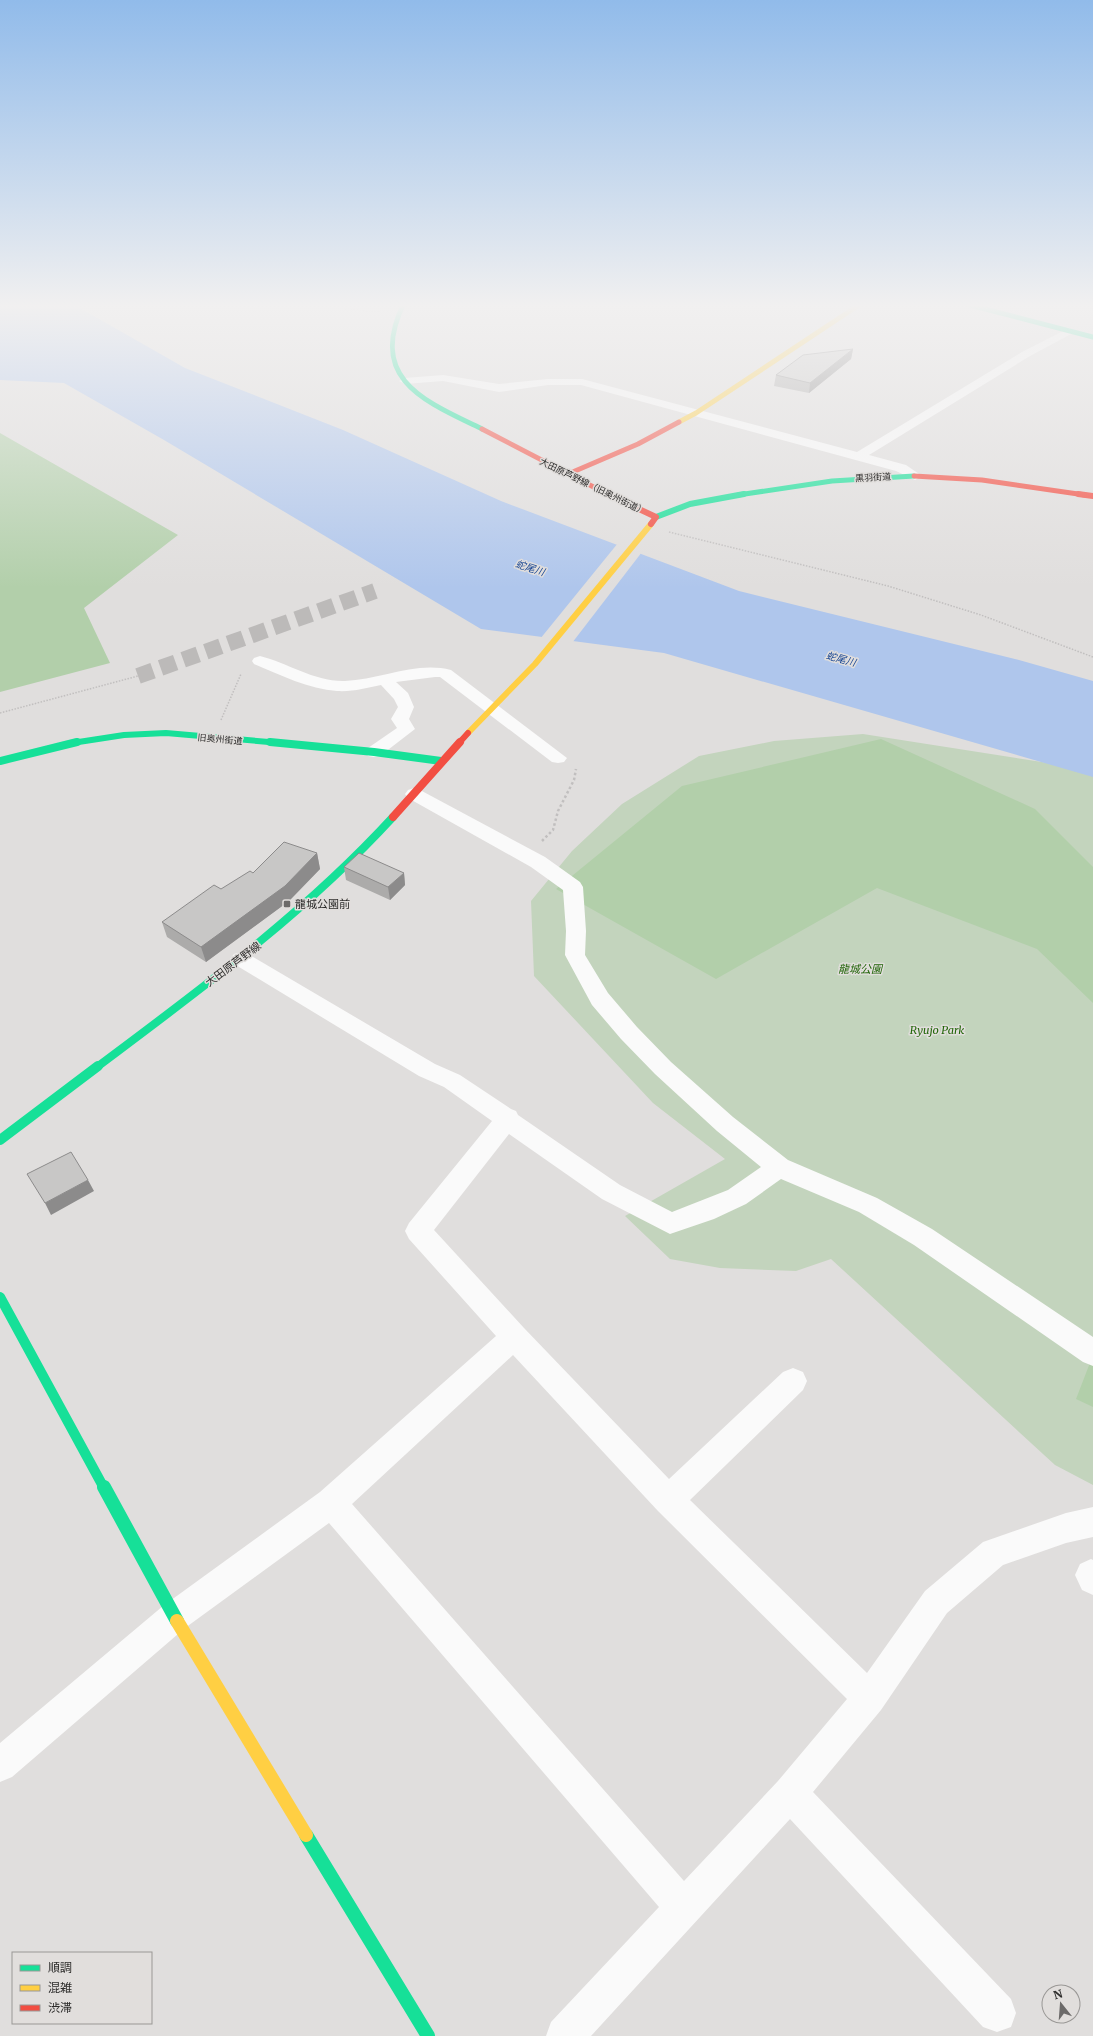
<svg xmlns="http://www.w3.org/2000/svg" width="1093" height="2036" font-family="Merriweather,'Noto Sans JP',serif">
<style>
.green{fill:#c3d4bd}
.forest{fill:#b2cfaa}
.water{fill:#afc6ec}
.pier{fill:#e0dedd}
.lines{fill:none;stroke-linecap:round;stroke-linejoin:round}
.street-tunnel{stroke:#bcbab9;stroke-width:16;stroke-dasharray:16 8;stroke-linecap:butt}
.path-far1{stroke:#c1bfbf;stroke-width:1.5;stroke-dasharray:1.5 1.5;stroke-linecap:butt}
.path{stroke:#c1bfbf;stroke-width:2.5;stroke-dasharray:2.5 2.5;stroke-linecap:butt}
.street{fill:#fafafa;fill-rule:evenodd}
.fast-far4{stroke:#16e098;stroke-width:5}
.fast-far3{stroke:#16e098;stroke-width:6}
.fast-far2{stroke:#16e098;stroke-width:8}
.fast-far1{stroke:#16e098;stroke-width:10}
.fast{stroke:#16e098;stroke-width:14}
.slow-far2{stroke:#ffcf43;stroke-width:5}
.slow-far1{stroke:#ffcf43;stroke-width:6}
.slow{stroke:#ffcf43;stroke-width:14}
.jam-far2{stroke:#f24e42;stroke-width:5}
.jam-far1{stroke:#f24e42;stroke-width:6}
.jam{stroke:#f24e42;stroke-width:8}
.wall{fill:#acabaa}
.shaded-wall{fill:#8c8b8b}
.building{fill:#c8c7c6;stroke:#8c8b8b}
.poi-dot{fill:#6c6a69;stroke:#e1dedc;stroke-width:1.5}
.labels{text-anchor:middle;dominant-baseline:central;stroke-width:3;stroke-linejoin:round;paint-order:stroke}
.far-street-label{font-size:9px;fill:#2d2c2b;stroke:#e1dedc}
.far-water-label{font-size:10px;font-style:italic;fill:#184694;stroke:#e1dedc}
.poi-label{font-size:11px;fill:#2d2c2b;stroke:#e1dedc;text-anchor:start}
.street-label{font-size:11px;fill:#2d2c2b;stroke:#e1dedc}
.park-label{font-size:11px;font-style:italic;fill:#206507;stroke:#e1dedc}
</style>
<rect width="100%" height="100%" fill="#e0dedd"/>
<!-- green -->
<path class="green" d="M 863,734 L 1093,770 L 1093,1485 L 1055,1465 L 831,1259 L 796,1271 L 720,1268 L 670,1259 L 625,1216 L 725,1159 L 653,1103 L 534,976 L 531,901 L 572,851 L 622,804 L 699,756 L 774,741 Z"/>
<!-- forest -->
<path class="forest" d="M 0,433 L 178,535 L 84,608 L 110,663 L 0,692 Z
M 881,739 L 1035,809 L 1093,867 L 1093,1003 L 1037,949 L 877,888 L 716,979 L 556,889 L 682,786 Z
M 1093,1355 L 1093,1407 L 1076,1399 Z"/>
<!-- water -->
<path class="water" d="M 0,303 L 71,303 L 185,368 L 343,430 L 501,501 L 739,591 L 1019,660 L 1093,681 L 1093,777 L 664,653 L 481,629 L 164,440 L 64,383 L 0,380 Z"/>
<!-- pier -->
<path class="pier" d="M 618,543 L 642,552 L 572,643 L 540,639 Z"/>
<g class="lines">
<!-- street-tunnel -->
<path class="street-tunnel" d="M 138,676 L 375,591"/>
<!-- path-far1 -->
<path class="path-far1" d="M 288,303 L 379,312
M 669,532 L 888,586 L 981,615 L 1093,657
M 0,713 L 138,676
M 221,720 L 241,674"/>
<!-- path -->
<path class="path" d="M 542,841 L 553,830 L 558,811 L 574,780 L 576,769"/>
<!-- street -->
<path class="street" d="M 1069,328 L 1074,331 L 1073,333 L 1030,356 L 869,455 L 906,465 L 922,476 L 915,480 L 896,471 L 581,385 L 548,385 L 499,392 L 443,381 L 405,384 L 399,381 L 405,378 L 443,375 L 499,384 L 548,379 L 582,379 L 857,452 L 1022,352 Z
M 260,656 C 288,663 315,682 345,681 C 380,680 415,661 451,670 L 567,758 L 564,762 L 558,763 L 552,762 L 440,677 L 435,677 L 396,682 L 408,693 L 414,707 L 409,719 L 415,729 L 380,756 L 374,757 L 368,756 L 365,752 L 368,748 L 397,728 L 391,719 L 398,707 L 394,699 L 381,685 C 367,688 352,692 337,691 C 309,689 280,675 254,664 L 252,661 L 254,658 Z
M 414,788 L 420,790 L 545,857 L 580,882 L 583,887 L 586,931 L 585,955 L 608,993 L 637,1027 L 671,1062 L 733,1117 L 788,1160 L 877,1198 L 932,1229 L 1093,1337 L 1093,1366 L 1083,1362 L 914,1245 L 859,1212 L 781,1179 L 746,1204 L 714,1219 L 670,1234 L 602,1199 L 509,1134 L 434,1230 L 524,1328 L 669,1479 L 783,1372 L 793,1368 L 803,1372 L 807,1381 L 803,1390 L 690,1500 L 867,1673 L 925,1591 L 983,1542 L 1066,1513 L 1093,1507 L 1093,1537 L 1066,1543 L 1003,1565 L 947,1613 L 881,1710 L 813,1792 L 1011,1999 L 1016,2013 L 1011,2027 L 997,2032 L 983,2027 L 790,1819 L 591,2036 L 546,2036 L 551,2022 L 659,1907 L 329,1523 L 185,1628 L 12,1777 L 0,1782 L 0,1743 L 163,1606 L 320,1492 L 496,1336 L 409,1239 L 405,1231 L 409,1223 L 492,1121 L 444,1087 L 419,1076 L 234,964 L 230,959 L 234,954 L 241,952 L 248,954 L 435,1064 L 460,1075 L 511,1109 L 516,1111 L 518,1115 L 620,1185 L 672,1212 L 728,1190 L 761,1167 L 717,1131 L 655,1074 L 621,1039 L 592,1005 L 565,955 L 566,931 L 563,890 L 531,867 L 408,798 L 405,794 L 408,790 ZM 513,1355 L 658,1511 L 847,1699 L 778,1781 L 684,1881 L 352,1504 Z
M 1091,1559 L 1093,1560 L 1093,1595 L 1082,1590 L 1075,1575 L 1080,1564 Z"/>
<!-- fast-far4 -->
<path class="fast-far4" d="M 404,303 C 367,379 424,401 482,429
M 962,303 L 1093,337
M 738,495 L 832,481 L 914,476"/>
<!-- fast-far3 -->
<path class="fast-far3" d="M 656,517 L 690,504 L 744,494
M 72,743 L 124,735 L 166,733 L 281,743"/>
<!-- fast-far2 -->
<path class="fast-far2" d="M 270,742 L 374,752 L 441,761
M 0,761 L 77,742
M 97,1067 C 201,989 305,913 393,817"/>
<!-- fast-far1 -->
<path class="fast-far1" d="M 0,1140 L 98,1066
M 0,1297 L 104,1488"/>
<!-- fast -->
<path class="fast" d="M 104,1487 L 177,1621
M 306,1835 L 428,2036"/>
<!-- slow-far2 -->
<path class="slow-far2" d="M 679,422 L 696,413 L 862,303"/>
<!-- slow-far1 -->
<path class="slow-far1" d="M 468,733 L 535,664 L 651,524"/>
<!-- slow -->
<path class="slow" d="M 177,1621 L 306,1835"/>
<!-- jam-far2 -->
<path class="jam-far2" d="M 482,429 L 609,495
M 568,474 L 638,444 L 679,422
M 914,476 L 982,480 L 1085,495"/>
<!-- jam-far1 -->
<path class="jam-far1" d="M 607,494 L 656,517 L 651,524
M 1078,494 L 1093,496
M 459,743 L 468,733"/>
<!-- jam -->
<path class="jam" d="M 393,817 L 460,742"/>
</g>
<!-- wall -->
<path class="wall" d="M 853,349 L 851,359 L 809,393 L 774,386 L 776,375 Z
M 317,853 L 320,869 L 289,901 L 206,962 L 167,937 L 162,922 L 253,873 Z
M 344,867 L 404,873 L 405,885 L 390,900 L 346,880 Z"/>
<!-- shaded-wall -->
<path class="shaded-wall" d="M 853,349 L 851,359 L 809,393 L 810,383 Z
M 317,853 L 320,869 L 289,901 L 206,962 L 201,947 Z
M 404,873 L 405,885 L 390,900 L 388,887 Z
M 88,1180 L 94,1191 L 51,1215 L 45,1203 Z"/>
<!-- building -->
<path class="building" d="M 853,349 L 810,383 L 776,375 L 803,355 Z
M 284,842 L 317,853 L 285,886 L 201,947 L 162,922 L 214,885 L 221,889 L 250,871 L 253,873 Z
M 359,853 L 404,873 L 388,887 L 344,867 Z
M 71,1152 L 88,1180 L 45,1203 L 27,1174 Z"/>
<!-- sky -->
<linearGradient id="sky" x2="0" y2="1"><stop stop-color="#91bbea"/><stop offset="0.52" stop-color="#f1f0f0"/><stop offset="1" stop-color="#f1f0f0" stop-opacity="0"/></linearGradient>
<rect width="1093" height="588" fill="url(#sky)"/>
<!-- markers -->
<rect class="poi-dot" x="283" y="900" width="8" height="8" rx="2"/>
<g class="labels">
<!-- far-street labels -->
<g class="far-street-label">
<text transform="translate(873 477) rotate(-3)">黒羽街道</text>
<text transform="translate(593 486) rotate(26)">大田原芦野線（旧奥州街道）</text>
<text transform="translate(220 739) rotate(5)">旧奥州街道</text>
</g>
<!-- far-water labels -->
<g class="far-water-label">
<text transform="translate(530 568) rotate(18)">蛇尾川</text>
<text transform="translate(841 659) rotate(15)">蛇尾川</text>
</g>
<!-- poi labels -->
<g class="poi-label">
<text x="295" y="904">龍城公園前</text>
</g>
<!-- street labels -->
<g class="street-label">
<text transform="translate(233 964) rotate(-37)">大田原芦野線</text>
</g>
<!-- park labels -->
<g class="park-label">
<text x="860" y="969">龍城公園</text>
<text x="937" y="1030">Ryujo Park</text>
</g>
</g>
<!-- legend -->
<rect x="12" y="1952" width="140" height="72" fill="#e1dedc" stroke="#999795"/>
<rect x="20" y="1965" width="20" height="6" fill="#16e098" stroke="#999795"/>
<text x="48" y="1972" font-size="12" fill="#2d2c2b">順調</text>
<rect x="20" y="1985" width="20" height="6" fill="#ffcf43" stroke="#999795"/>
<text x="48" y="1992" font-size="12" fill="#2d2c2b">混雑</text>
<rect x="20" y="2005" width="20" height="6" fill="#f24e42" stroke="#999795"/>
<text x="48" y="2012" font-size="12" fill="#2d2c2b">渋滞</text>
<!-- north arrow -->
<g transform="translate(1061 2004) rotate(343)"><circle r="19" fill="#e1dedc" stroke="#999795"/>
<path d="M0-3L7 15L0 10L-7 15Z" fill="#6c6a69"/>
<text y="-6" font-size="11" font-weight="bold" text-anchor="middle" fill="#2d2c2b">N</text>
</g>
</svg>
